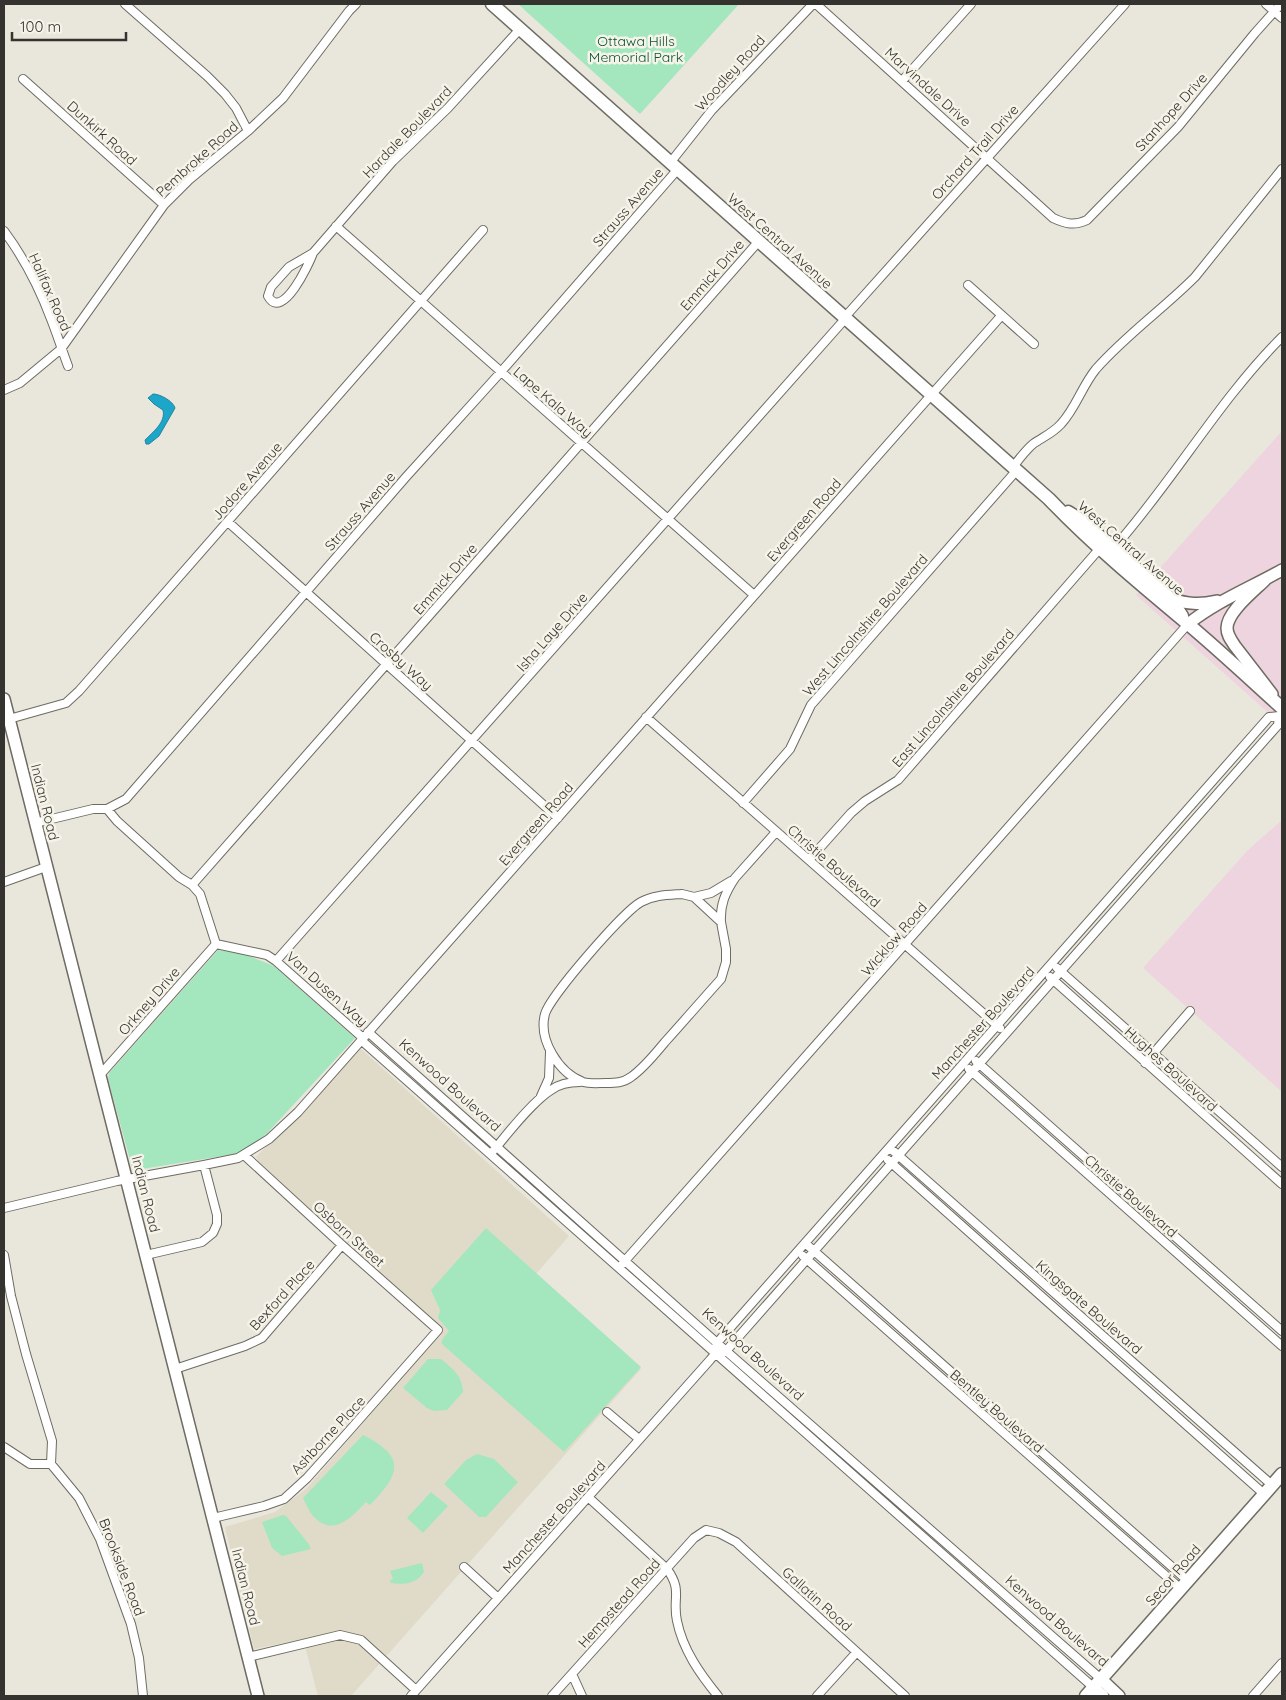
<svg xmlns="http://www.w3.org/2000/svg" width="1286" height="1700" font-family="Quicksand,sans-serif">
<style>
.commercial{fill:#edd4de}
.built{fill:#e0dbc9}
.green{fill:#a4e6be}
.water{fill:#1ca6c9;stroke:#23849b}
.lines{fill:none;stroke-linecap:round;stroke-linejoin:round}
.street-casing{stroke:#6e6b62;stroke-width:10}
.secondary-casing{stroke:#6e6b62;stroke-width:14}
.primary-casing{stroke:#6e6b62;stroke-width:15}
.street{stroke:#fff;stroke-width:8}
.secondary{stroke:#fff;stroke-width:11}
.primary{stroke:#fff;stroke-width:12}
.labels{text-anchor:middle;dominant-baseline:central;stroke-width:5;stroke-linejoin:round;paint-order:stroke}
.park-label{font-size:14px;fill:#0a5635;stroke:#f6f3e9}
.street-label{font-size:14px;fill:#34332f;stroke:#f6f3e9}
</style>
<rect width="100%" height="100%" fill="#e9e6dc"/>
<!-- commercial -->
<path class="commercial" d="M 1282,431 L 1282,725 L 1136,595 Z
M 1282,820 L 1282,1092 L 1143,968 L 1247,851 Z"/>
<!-- built -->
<path class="built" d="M 361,1049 L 569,1236 L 536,1274 L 641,1369 L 351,1696 L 318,1696 L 303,1639 L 254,1649 L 225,1527 L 275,1512 L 306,1489 L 440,1334 L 439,1330 L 258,1162 L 256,1157 Z"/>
<!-- green -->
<path class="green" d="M 518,4 L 739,4 L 640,114 Z
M 218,950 L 244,954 L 274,966 L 355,1038 L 259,1142 L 235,1154 L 136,1170 L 132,1167 L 108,1079 L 109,1073 Z
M 486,1228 L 641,1367 L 564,1452 L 442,1344 L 442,1340 L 449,1331 L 438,1318 L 440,1310 L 431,1290 Z
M 428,1359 L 441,1359 C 453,1369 462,1375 463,1392 L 447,1410 L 434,1411 L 427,1408 L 403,1388 Z
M 363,1435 C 407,1457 400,1474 370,1505 L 366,1502 C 352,1517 333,1538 313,1516 C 309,1511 306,1504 303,1498 Z
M 477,1454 L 494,1459 L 518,1482 L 486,1517 L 479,1517 L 444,1484 L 466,1460 Z
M 431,1492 L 448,1506 L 423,1533 L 407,1518 Z
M 283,1515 L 286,1516 L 308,1543 L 311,1549 L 282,1556 L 272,1548 L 262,1522 Z
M 422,1563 L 424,1572 C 416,1584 404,1585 391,1583 L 390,1580 L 393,1579 L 390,1571 Z"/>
<!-- water -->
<path class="water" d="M 153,394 C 160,394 173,401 175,408 L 159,436 L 149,444 L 146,444 L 145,440 C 153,432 166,422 163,410 L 154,404 L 148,398 Z"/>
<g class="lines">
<!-- street casing -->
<g class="street-casing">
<path id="street" d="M 125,4 L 207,76 L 225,94 L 236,108 L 248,131
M 816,4 L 1053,218 C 1066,224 1074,226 1087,220 L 1178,127 L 1255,33 L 1281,4
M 1266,4 L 1282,18
M 23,79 L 164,205
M 902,81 L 971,4
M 670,163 L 712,110 L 813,4
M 336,226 L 754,595
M 4,231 C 24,258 39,287 51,319 C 57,334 62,350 68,366
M 313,253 C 309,264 282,322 268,296 L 271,287 L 289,267 L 313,253 L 393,161 L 448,108 L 520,29
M 968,285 L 1034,344
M 844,318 L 1125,4
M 4,390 L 20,383 L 61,349 L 164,205 L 189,180 L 248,131 L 283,98 L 349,11 L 356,4
M 1013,467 C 1019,459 1026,450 1033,444 C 1043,437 1053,433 1061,424 C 1076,408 1082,386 1096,369 C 1126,335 1163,309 1195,277 L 1282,169
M 228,522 L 558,818
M 1112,550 C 1173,482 1218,401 1282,337
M 646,717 L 1000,1028
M 9,719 L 66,703 L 79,691 L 483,230
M 743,803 L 790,749 L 811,705 L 1017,470
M 107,809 L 117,821 L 179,877 L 192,885 L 200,894 L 216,944
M 35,823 L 93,809 L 107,809 L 126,799 L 406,477 L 500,373 L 678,169
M 809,860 L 851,813 L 865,801 L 898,780 L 1101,547
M 4,882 L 46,867
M 192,885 L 759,241
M 682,894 L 694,897 L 721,922 L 726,949 L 726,962 L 721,979 C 702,1000 684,1021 665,1042 C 655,1054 644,1068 631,1077 C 623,1083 615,1083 606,1083 C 598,1083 590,1084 583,1082 C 559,1073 538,1040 545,1014 C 550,996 624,911 641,902 C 654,895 668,895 682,894 Z
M 694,897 L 711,893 L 731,881
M 721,922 C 720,905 725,893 735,878 L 776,832
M 216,944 L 267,955 L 276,961 L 363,1038
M 276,961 L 845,319
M 1057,968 L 1282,1167
M 1050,977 L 1282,1184
M 368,1032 L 717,1343 L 1101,1679
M 361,1040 L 1093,1687
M 976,1061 L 1282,1331
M 1145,1063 L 1190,1011
M 969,1069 L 1282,1346
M 100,1075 L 216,944
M 541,1096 L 549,1078 L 550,1052
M 890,1148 L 1272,1485
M 494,1150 C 508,1133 533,1101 551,1090 C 559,1084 570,1082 580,1082
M 888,1160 L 1264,1494
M 4,1208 L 117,1181 L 204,1165 L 238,1158 L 269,1139 L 298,1112 L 1001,316
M 805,1243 L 1188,1581
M 4,1255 L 11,1296 L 26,1354 L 52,1441 L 51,1464 L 79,1498 L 100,1539 L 131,1624 L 139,1658 L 143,1696
M 146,1255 L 202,1242 L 213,1233 L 217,1224 L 217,1215 L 204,1165
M 803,1256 L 1181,1589
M 623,1263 L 1188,624
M 716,1347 L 717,1343 L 723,1336 L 1269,717 L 1279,716 L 1281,714
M 175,1369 L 245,1346 L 262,1338 L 342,1245
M 607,1412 L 639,1439
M 4,1447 L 30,1464 L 51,1464
M 588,1497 L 667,1569 C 683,1591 672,1598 677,1621 C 683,1650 700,1674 718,1696
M 213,1518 L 264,1506 L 284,1499 L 307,1478 L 349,1431 L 438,1330 L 342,1245 L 244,1155
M 464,1567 L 498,1598
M 248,1657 L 340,1635 L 361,1640 L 416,1690
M 572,1674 L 582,1696
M 411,1696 L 710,1360 L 715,1354 L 726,1351 L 1278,725 L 1279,716
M 552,1696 L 694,1538 L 706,1530 L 719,1533 L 736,1542 L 905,1696
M 817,1696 L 856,1653
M 1253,1696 L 1282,1663"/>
</g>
<!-- secondary casing -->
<g class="secondary-casing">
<path id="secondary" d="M 1265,580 C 1254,591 1227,612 1227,628 C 1227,635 1231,640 1235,646 L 1272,694
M 1171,599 C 1188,604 1199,605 1217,601
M 1188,624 C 1217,601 1250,588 1282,570
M 4,699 L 258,1696
M 1101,1679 L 1119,1696
M 1093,1687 L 1103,1696"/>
</g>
<!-- primary casing -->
<g class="primary-casing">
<path id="primary" d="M 492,4 L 1049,499 C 1092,544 1140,584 1188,624 C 1220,651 1251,680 1282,708
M 1068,512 L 1081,520 L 1171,599 L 1182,616
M 1086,1696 L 1282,1474"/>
</g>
<!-- street -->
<use href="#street" class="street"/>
<!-- secondary -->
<use href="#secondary" class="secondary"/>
<!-- primary -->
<use href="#primary" class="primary"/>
</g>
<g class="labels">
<!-- park labels -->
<g class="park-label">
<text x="636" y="41">Ottawa Hills<tspan x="636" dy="16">Memorial Park</tspan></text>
</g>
<!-- street labels -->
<g class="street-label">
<text transform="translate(730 73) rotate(-48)">Woodley Road</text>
<text transform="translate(928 87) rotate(42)">Marvindale Drive</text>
<text transform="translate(1171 112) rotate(-48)">Stanhope Drive</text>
<text transform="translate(407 132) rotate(-46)">Hardale Boulevard</text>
<text transform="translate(102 133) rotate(42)">Dunkirk Road</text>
<text transform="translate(975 152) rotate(-48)">Orchard Trail Drive</text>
<text transform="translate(197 159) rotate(-42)">Pembroke Road</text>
<text transform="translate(628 207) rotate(-49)">Strauss Avenue</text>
<text transform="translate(780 241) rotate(42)">West Central Avenue</text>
<text transform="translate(712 275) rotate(-49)">Emmick Drive</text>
<text transform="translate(50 292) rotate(66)">Halifax Road</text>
<text transform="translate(553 402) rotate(41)">Lape Kala Way</text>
<text transform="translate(247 481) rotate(-49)">Jodore Avenue</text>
<text transform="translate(360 511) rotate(-49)">Strauss Avenue</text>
<text transform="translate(804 520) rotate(-49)">Evergreen Road</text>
<text transform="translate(1131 548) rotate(41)">West Central Avenue</text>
<text transform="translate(445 579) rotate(-49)">Emmick Drive</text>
<text transform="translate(865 625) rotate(-49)">West Lincolnshire Boulevard</text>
<text transform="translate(552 632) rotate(-49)">Isha Laye Drive</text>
<text transform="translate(401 661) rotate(42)">Crosby Way</text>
<text transform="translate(953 698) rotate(-49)">East Lincolnshire Boulevard</text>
<text transform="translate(45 802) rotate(76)">Indian Road</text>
<text transform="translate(536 824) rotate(-49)">Evergreen Road</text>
<text transform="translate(834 866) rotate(41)">Christie Boulevard</text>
<text transform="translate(894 939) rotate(-49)">Wicklow Road</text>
<text transform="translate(327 989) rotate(42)">Van Dusen Way</text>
<text transform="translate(149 1001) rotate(-49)">Orkney Drive</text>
<text transform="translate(983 1023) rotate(-48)">Manchester Boulevard</text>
<text transform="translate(1171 1069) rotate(42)">Hughes Boulevard</text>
<text transform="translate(450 1085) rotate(42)">Kenwood Boulevard</text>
<text transform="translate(146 1194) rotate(76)">Indian Road</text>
<text transform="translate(1131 1196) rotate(41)">Christie Boulevard</text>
<text transform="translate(349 1234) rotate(42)">Osborn Street</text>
<text transform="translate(282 1295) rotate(-48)">Bexford Place</text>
<text transform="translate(1089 1307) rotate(41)">Kingsgate Boulevard</text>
<text transform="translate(753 1354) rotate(42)">Kenwood Boulevard</text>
<text transform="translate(997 1411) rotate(41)">Bentley Boulevard</text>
<text transform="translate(328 1435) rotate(-47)">Ashborne Place</text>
<text transform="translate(554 1517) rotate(-48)">Manchester Boulevard</text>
<text transform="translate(122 1567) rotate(69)">Brookside Road</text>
<text transform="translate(1173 1575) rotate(-49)">Secor Road</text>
<text transform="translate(246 1587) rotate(76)">Indian Road</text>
<text transform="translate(817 1599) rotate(42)">Gallatin Road</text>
<text transform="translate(619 1603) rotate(-48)">Hempstead Road</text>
<text transform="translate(1057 1621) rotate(41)">Kenwood Boulevard</text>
</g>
</g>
<!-- border -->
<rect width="1286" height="1700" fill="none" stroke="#34332f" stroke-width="10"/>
<!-- scale -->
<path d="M12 32v8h114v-8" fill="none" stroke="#34332f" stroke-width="2.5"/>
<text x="20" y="32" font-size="15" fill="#34332f" stroke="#f6f3e9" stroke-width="4" paint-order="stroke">100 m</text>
</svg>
